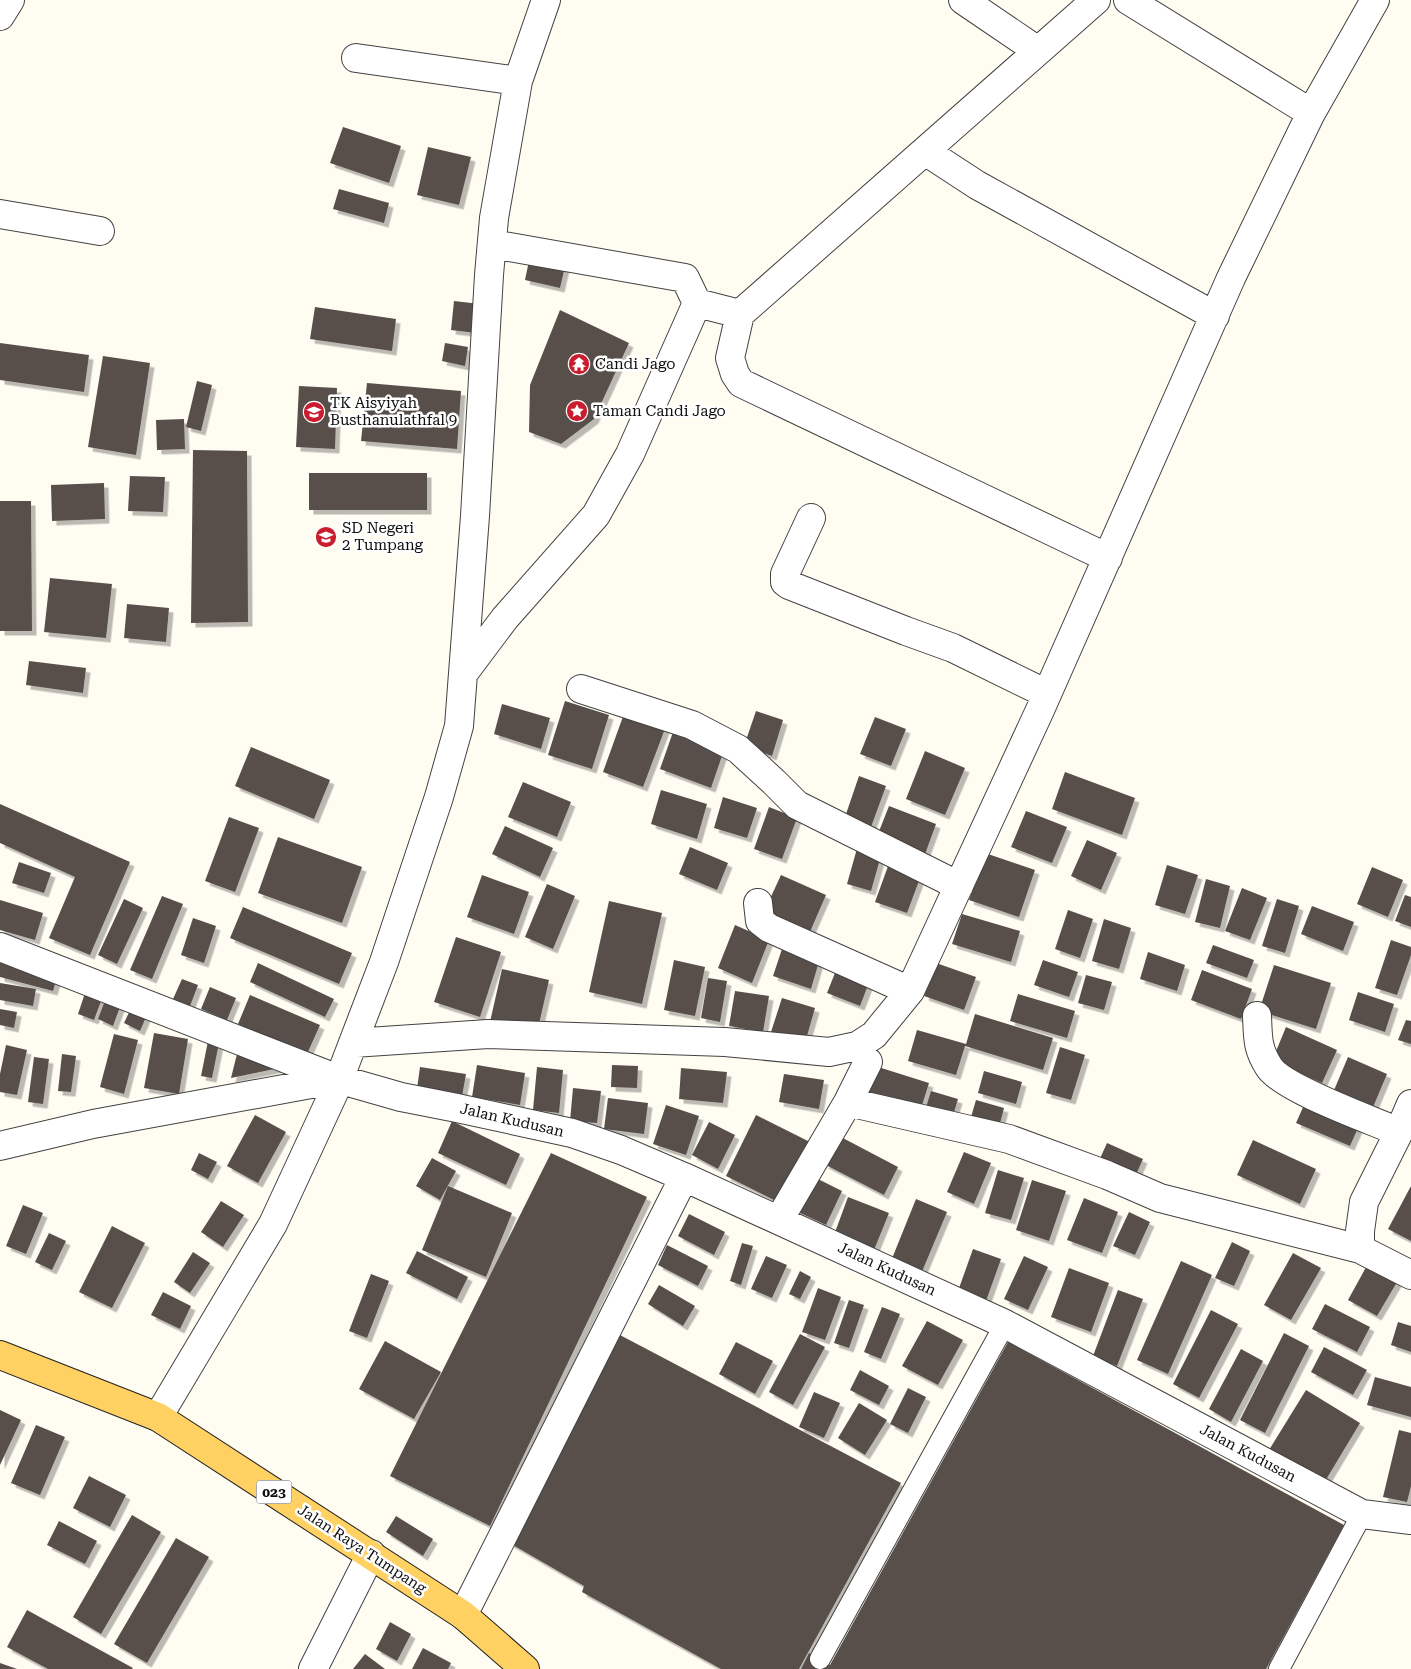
<svg xmlns="http://www.w3.org/2000/svg" width="1411" height="1669" font-family="'Roboto Serif',serif">
<style>
.building{fill:#594f4b;filter:url(#shadow)}
.lines{fill:none;stroke-linecap:round;stroke-linejoin:round}
.service-casing{stroke:#424242;stroke-width:22}
.minor-casing{stroke:#424242;stroke-width:30}
.primary-casing{stroke:#202020;stroke-width:30}
.service{stroke:#fff;stroke-width:20}
.minor{stroke:#fff;stroke-width:28}
.primary{stroke:#ffd062;stroke-width:28}
.labels{text-anchor:middle;dominant-baseline:central;stroke-width:5;stroke-linejoin:round;paint-order:stroke}
.shield{fill:#fff;stroke:#575757;stroke-width:1}
.shield-label{font-size:14px;font-weight:bold;fill:#0f0f0f}
.poi-label{font-size:15px;fill:#0f0f0f;stroke:#fff;text-anchor:start}
.street-label{font-size:15px;fill:#0f0f0f;stroke:#fff}
</style>
<defs>
<filter id="shadow"><feDropShadow dx="4.5" dy="4.5" stdDeviation="0" flood-color="#0004"/></filter>
</defs>
<rect width="100%" height="100%" fill="#fffcf2"/>
<!-- building -->
<path class="building" d="M 343,127 L 401,146 L 389,183 L 330,163 Z
M 428,147 L 471,157 L 459,205 L 417,195 Z
M 339,189 L 389,203 L 384,223 L 333,209 Z
M 530,256 L 566,262 L 560,288 L 525,280 Z
M 454,301 L 480,304 L 476,333 L 451,330 Z
M 315,307 L 396,319 L 392,351 L 310,339 Z
M 560,310 L 629,343 L 594,419 L 561,444 L 529,432 L 530,385 Z
M 0,343 L 89,355 L 84,392 L 0,380 Z
M 445,343 L 468,347 L 465,366 L 442,361 Z
M 103,356 L 150,363 L 136,455 L 88,447 Z
M 197,381 L 212,385 L 201,431 L 186,427 Z
M 367,383 L 461,391 L 457,449 L 361,441 Z
M 299,386 L 337,388 L 335,449 L 296,447 Z
M 184,419 L 185,449 L 157,450 L 156,420 Z
M 193,450 L 247,451 L 248,622 L 191,623 Z
M 309,473 L 427,473 L 427,510 L 309,510 Z
M 130,476 L 165,477 L 163,512 L 128,511 Z
M 104,483 L 105,519 L 52,521 L 51,485 Z
M 0,501 L 31,501 L 32,631 L 0,631 Z
M 50,578 L 112,584 L 106,638 L 44,632 Z
M 127,604 L 169,608 L 166,642 L 124,638 Z
M 29,661 L 86,668 L 83,693 L 26,685 Z
M 565,701 L 609,715 L 592,769 L 548,755 Z
M 502,704 L 550,718 L 541,749 L 494,734 Z
M 625,711 L 666,726 L 643,787 L 603,772 Z
M 756,711 L 783,720 L 772,756 L 744,746 Z
M 875,717 L 906,729 L 891,766 L 860,754 Z
M 673,732 L 724,750 L 711,788 L 660,769 Z
M 251,747 L 330,780 L 314,819 L 235,786 Z
M 925,751 L 965,768 L 945,815 L 906,799 Z
M 1065,772 L 1135,798 L 1122,835 L 1052,809 Z
M 859,776 L 886,786 L 871,827 L 845,817 Z
M 523,782 L 571,802 L 557,837 L 508,817 Z
M 661,790 L 707,804 L 697,839 L 651,824 Z
M 723,797 L 757,808 L 747,838 L 714,828 Z
M 0,804 L 130,862 L 90,955 L 49,938 L 75,877 L 0,843 Z
M 889,806 L 936,824 L 924,857 L 876,839 Z
M 769,807 L 797,818 L 782,859 L 754,849 Z
M 1026,811 L 1067,827 L 1052,863 L 1011,847 Z
M 229,817 L 259,828 L 235,892 L 205,881 Z
M 505,826 L 553,848 L 540,877 L 492,854 Z
M 278,837 L 362,867 L 342,923 L 258,893 Z
M 1087,840 L 1117,853 L 1101,890 L 1071,876 Z
M 858,845 L 882,852 L 871,891 L 847,884 Z
M 690,847 L 728,863 L 717,890 L 679,874 Z
M 985,853 L 1035,870 L 1019,917 L 969,900 Z
M 891,858 L 923,870 L 907,913 L 875,902 Z
M 19,862 L 51,873 L 44,893 L 12,883 Z
M 1167,865 L 1198,875 L 1185,914 L 1155,905 Z
M 1372,867 L 1403,880 L 1388,917 L 1357,904 Z
M 482,875 L 529,892 L 514,934 L 467,917 Z
M 781,875 L 826,895 L 809,934 L 763,914 Z
M 1206,879 L 1230,886 L 1220,928 L 1195,922 Z
M 547,884 L 575,896 L 553,949 L 525,937 Z
M 1242,888 L 1267,898 L 1250,940 L 1225,931 Z
M 1405,895 L 1411,897 L 1411,927 L 1395,921 Z
M 162,896 L 183,904 L 152,979 L 130,970 Z
M 124,899 L 143,908 L 117,964 L 98,955 Z
M 1277,899 L 1299,906 L 1285,953 L 1262,946 Z
M 0,900 L 43,913 L 35,940 L 0,930 Z
M 609,901 L 662,913 L 642,1004 L 589,992 Z
M 1312,906 L 1354,922 L 1343,951 L 1301,934 Z
M 243,907 L 352,953 L 339,984 L 230,938 Z
M 1068,910 L 1093,919 L 1080,958 L 1055,949 Z
M 962,914 L 1020,931 L 1011,962 L 952,944 Z
M 193,918 L 216,926 L 204,963 L 181,955 Z
M 1104,919 L 1131,928 L 1119,969 L 1092,961 Z
M 735,925 L 769,940 L 752,983 L 718,968 Z
M 456,937 L 501,952 L 480,1017 L 434,1002 Z
M 1391,940 L 1411,947 L 1411,955 L 1397,995 L 1375,988 Z
M 1213,945 L 1254,960 L 1247,978 L 1206,963 Z
M 783,946 L 820,958 L 811,989 L 773,976 Z
M 1148,952 L 1185,965 L 1177,991 L 1140,979 Z
M 0,960 L 58,974 L 53,991 L 0,977 Z
M 674,960 L 705,967 L 695,1016 L 664,1010 Z
M 1043,960 L 1078,972 L 1069,997 L 1034,985 Z
M 258,963 L 334,999 L 325,1017 L 250,982 Z
M 936,963 L 976,977 L 964,1010 L 924,996 Z
M 1274,965 L 1331,983 L 1316,1029 L 1259,1011 Z
M 837,968 L 870,980 L 860,1006 L 827,993 Z
M 502,969 L 549,980 L 537,1033 L 490,1022 Z
M 1202,970 L 1252,989 L 1241,1019 L 1191,1000 Z
M 1086,975 L 1112,982 L 1104,1010 L 1078,1003 Z
M 708,978 L 727,981 L 720,1022 L 701,1018 Z
M 182,979 L 198,985 L 190,1006 L 173,999 Z
M 0,983 L 36,989 L 33,1006 L 0,1000 Z
M 87,987 L 104,993 L 94,1020 L 78,1014 Z
M 210,987 L 236,998 L 227,1020 L 201,1009 Z
M 109,990 L 124,996 L 113,1026 L 98,1019 Z
M 735,991 L 769,996 L 763,1032 L 729,1026 Z
M 1358,992 L 1394,1004 L 1385,1032 L 1349,1020 Z
M 1018,994 L 1075,1011 L 1067,1038 L 1010,1021 Z
M 250,995 L 320,1025 L 307,1054 L 238,1024 Z
M 782,998 L 815,1008 L 805,1043 L 771,1032 Z
M 133,1004 L 149,1010 L 140,1031 L 124,1023 Z
M 0,1009 L 17,1012 L 14,1028 L 0,1025 Z
M 975,1014 L 1053,1038 L 1043,1070 L 965,1046 L 956,1075 L 908,1061 L 917,1030 L 966,1044 Z
M 1406,1020 L 1411,1021 L 1411,1044 L 1398,1040 Z
M 1286,1027 L 1337,1050 L 1322,1083 L 1272,1061 Z
M 154,1033 L 188,1039 L 179,1094 L 144,1088 Z
M 114,1034 L 138,1040 L 124,1094 L 100,1087 Z
M 209,1036 L 220,1038 L 212,1078 L 201,1076 Z
M 6,1045 L 27,1050 L 17,1095 L 0,1092 L 0,1074 Z
M 239,1046 L 279,1068 L 231,1078 Z
M 1060,1047 L 1085,1055 L 1071,1100 L 1046,1093 Z
M 62,1054 L 76,1056 L 71,1092 L 58,1091 Z
M 34,1057 L 49,1059 L 43,1104 L 28,1102 Z
M 1348,1057 L 1387,1074 L 1371,1112 L 1332,1095 Z
M 477,1065 L 525,1073 L 520,1105 L 472,1097 Z
M 612,1065 L 638,1066 L 637,1088 L 611,1087 Z
M 875,1066 L 929,1083 L 919,1115 L 865,1099 Z
M 420,1067 L 466,1074 L 461,1102 L 416,1096 Z
M 537,1067 L 563,1070 L 559,1113 L 533,1110 Z
M 681,1068 L 727,1072 L 723,1103 L 679,1099 Z
M 984,1071 L 1022,1082 L 1016,1104 L 978,1093 Z
M 784,1074 L 824,1080 L 819,1109 L 779,1102 Z
M 573,1088 L 601,1091 L 597,1123 L 570,1121 Z
M 931,1091 L 958,1099 L 951,1122 L 924,1114 Z
M 1308,1096 L 1362,1119 L 1350,1146 L 1296,1123 Z
M 608,1098 L 648,1103 L 644,1134 L 604,1129 Z
M 976,1100 L 1004,1108 L 998,1131 L 969,1124 Z
M 666,1105 L 699,1116 L 686,1155 L 653,1144 Z
M 255,1115 L 286,1132 L 258,1183 L 227,1166 Z
M 756,1115 L 810,1142 L 780,1203 L 726,1176 Z
M 452,1121 L 520,1154 L 506,1185 L 438,1153 Z
M 709,1122 L 735,1135 L 718,1169 L 692,1155 Z
M 839,1136 L 898,1167 L 884,1195 L 824,1164 Z
M 1253,1140 L 1316,1169 L 1300,1204 L 1237,1175 Z
M 1107,1143 L 1143,1159 L 1134,1179 L 1098,1163 Z
M 964,1152 L 991,1163 L 974,1204 L 947,1192 Z
M 199,1153 L 217,1162 L 208,1179 L 191,1170 Z
M 551,1153 L 647,1197 L 490,1526 L 390,1476 Z
M 432,1158 L 456,1171 L 440,1200 L 416,1186 Z
M 998,1170 L 1024,1178 L 1011,1220 L 985,1213 Z
M 810,1175 L 842,1191 L 826,1225 L 794,1210 Z
M 1032,1180 L 1066,1191 L 1049,1241 L 1016,1230 Z
M 448,1186 L 512,1213 L 486,1277 L 422,1250 Z
M 1411,1186 L 1411,1241 L 1388,1229 Z
M 848,1197 L 889,1213 L 874,1250 L 834,1235 Z
M 1084,1198 L 1118,1212 L 1102,1253 L 1067,1240 Z
M 916,1199 L 947,1212 L 921,1274 L 891,1261 Z
M 221,1201 L 244,1215 L 223,1247 L 201,1232 Z
M 23,1205 L 43,1213 L 26,1254 L 6,1246 Z
M 1129,1212 L 1150,1222 L 1135,1255 L 1113,1246 Z
M 689,1214 L 725,1232 L 714,1255 L 678,1236 Z
M 112,1226 L 145,1243 L 112,1308 L 79,1292 Z
M 49,1233 L 66,1241 L 52,1270 L 35,1262 Z
M 1232,1242 L 1250,1251 L 1234,1286 L 1215,1278 Z
M 742,1243 L 753,1246 L 741,1285 L 730,1281 Z
M 667,1245 L 708,1266 L 698,1286 L 658,1265 Z
M 973,1249 L 1001,1259 L 986,1301 L 958,1291 Z
M 417,1251 L 468,1277 L 457,1299 L 406,1273 Z
M 193,1252 L 210,1263 L 190,1293 L 174,1282 Z
M 1293,1253 L 1321,1268 L 1291,1320 L 1264,1305 Z
M 766,1256 L 787,1265 L 772,1298 L 751,1289 Z
M 1024,1256 L 1048,1267 L 1028,1310 L 1004,1299 Z
M 1370,1260 L 1400,1277 L 1377,1316 L 1348,1300 Z
M 1181,1261 L 1212,1275 L 1168,1374 L 1137,1360 Z
M 1069,1268 L 1109,1283 L 1091,1332 L 1051,1317 Z
M 800,1271 L 811,1277 L 800,1299 L 789,1294 Z
M 371,1274 L 389,1281 L 367,1338 L 349,1331 Z
M 659,1285 L 695,1306 L 683,1326 L 648,1304 Z
M 818,1288 L 841,1297 L 825,1340 L 802,1332 Z
M 1118,1290 L 1143,1299 L 1117,1366 L 1093,1356 Z
M 163,1292 L 191,1306 L 180,1329 L 151,1315 Z
M 849,1300 L 864,1305 L 849,1348 L 834,1343 Z
M 1325,1304 L 1370,1327 L 1357,1352 L 1312,1329 Z
M 882,1307 L 900,1314 L 881,1359 L 864,1352 Z
M 1211,1310 L 1238,1324 L 1199,1398 L 1173,1384 Z
M 927,1321 L 963,1340 L 938,1385 L 902,1366 Z
M 1398,1322 L 1411,1326 L 1411,1352 L 1391,1345 Z
M 1284,1333 L 1309,1346 L 1265,1433 L 1240,1420 Z
M 618,1334 L 901,1483 L 799,1669 L 721,1669 L 582,1592 L 584,1586 L 506,1541 Z
M 800,1334 L 825,1347 L 793,1405 L 769,1392 Z
M 385,1341 L 441,1372 L 414,1419 L 359,1389 Z
M 736,1342 L 773,1361 L 755,1394 L 719,1374 Z
M 1008,1342 L 1344,1525 L 1266,1669 L 801,1669 L 809,1653 L 830,1665 Z
M 1324,1347 L 1367,1370 L 1353,1395 L 1311,1372 Z
M 1241,1349 L 1263,1361 L 1231,1422 L 1209,1409 Z
M 860,1370 L 889,1386 L 879,1405 L 850,1390 Z
M 1375,1377 L 1411,1387 L 1411,1417 L 1367,1405 Z
M 908,1388 L 926,1397 L 908,1433 L 890,1424 Z
M 1306,1390 L 1360,1423 L 1324,1483 L 1269,1450 Z
M 814,1392 L 840,1403 L 824,1438 L 799,1427 Z
M 859,1403 L 887,1420 L 865,1455 L 838,1438 Z
M 0,1410 L 21,1420 L 0,1465 Z
M 36,1425 L 65,1437 L 40,1495 L 11,1483 Z
M 1399,1430 L 1411,1433 L 1411,1486 L 1407,1502 L 1383,1497 Z
M 89,1476 L 126,1495 L 110,1527 L 73,1508 Z
M 132,1515 L 161,1532 L 101,1634 L 73,1617 Z
M 396,1516 L 433,1539 L 423,1556 L 386,1532 Z
M 59,1521 L 97,1541 L 85,1564 L 47,1545 Z
M 176,1538 L 209,1557 L 147,1663 L 114,1644 Z
M 27,1610 L 133,1668 L 132,1669 L 48,1669 L 7,1647 Z
M 390,1622 L 411,1634 L 397,1661 L 376,1649 Z
M 423,1648 L 451,1663 L 448,1669 L 412,1669 Z
M 365,1654 L 385,1669 L 353,1669 Z
M 0,1663 L 17,1669 L 0,1669 Z"/>
<g class="lines">
<!-- service casing -->
<g class="service-casing">
<path id="service" d="M 820,1659 L 1005,1324
M 1279,1669 L 1362,1514"/>
</g>
<!-- minor casing -->
<g class="minor-casing">
<path id="minor" d="M 963,0 L 1038,51
M 1128,0 L 1311,113
M 0,16 L 10,0
M 356,58 L 518,81
M 925,151 L 977,185 L 1215,316
M 0,214 L 100,231
M 697,303 L 740,314 L 730,358 L 735,374 L 741,383 L 1108,558
M 740,314 L 1096,0
M 811,518 L 785,574 L 785,582 L 789,585 L 906,631 L 953,648 L 1047,694
M 463,674 L 505,618 L 596,515 L 630,454 L 697,303 L 685,278 L 492,244
M 581,689 L 692,725 L 738,749 L 774,782 L 797,805 L 959,886
M 758,903 L 760,921 L 769,928 L 910,991
M 0,947 L 338,1079 L 401,1097 L 457,1108 L 572,1133 L 621,1150 L 684,1177 L 1005,1324 L 1362,1514 L 1411,1520
M 1257,1016 C 1258,1038 1257,1048 1269,1067 C 1283,1089 1372,1120 1399,1132
M 353,1043 L 488,1034 L 725,1042 L 829,1052 L 857,1046 L 874,1035 L 910,991 L 1040,710 L 1231,278 L 1311,113 L 1375,0
M 848,1102 L 1009,1139 L 1107,1175 L 1160,1198 L 1360,1249
M 1411,1104 L 1399,1132 L 1364,1202 L 1360,1231 L 1360,1249 L 1411,1275
M 0,1146 L 93,1124 L 338,1079
M 779,1220 L 848,1102 L 868,1062
M 158,1417 L 273,1224 L 335,1090 L 384,962 L 439,797 L 459,726 L 475,516 L 489,275 L 494,218 L 518,81 L 546,0
M 463,1615 L 684,1177
M 313,1669 L 371,1554"/>
</g>
<!-- primary casing -->
<g class="primary-casing">
<path id="primary" d="M 0,1355 L 158,1417 L 463,1615 L 525,1669"/>
</g>
<!-- service -->
<use href="#service" class="service"/>
<!-- minor -->
<use href="#minor" class="minor"/>
<!-- primary -->
<use href="#primary" class="primary"/>
</g>
<!-- icons -->
<defs>
<g id="temple-disc" transform="scale(1.125)"><circle r="9.5" fill="#c91d2f" stroke="#fff"/><path d="M0-6L5-2H3V0L6.5 2.5H4V6H1.5V3h-3V6H-4V2.5H-6.5L-3 0V-2H-5Z" fill="#fff"/></g>
<g id="sight-disc" transform="scale(1.125)"><circle r="9.5" fill="#c91d2f" stroke="#fff"/><path d="M0-6L1.8-2.2L6-1.7L2.9 1.2L3.7 5.4L0 3.3L-3.7 5.4L-2.9 1.2L-6-1.7L-1.8-2.2Z" fill="#fff"/></g>
<g id="school-disc" transform="scale(1.125)"><circle r="9.5" fill="#c91d2f" stroke="#fff"/><path d="M0-5L7-2L0 1L-7-2ZM-4 1L0 2.5L4 1V4Q0 6-4 4Z" fill="#fff"/></g>
</defs>
<g fill-rule="evenodd">
<use href="#temple-disc" x="579" y="364"/>
<use href="#sight-disc" x="577" y="411"/>
<use href="#school-disc" x="314" y="412"/>
<use href="#school-disc" x="326" y="537"/>
</g>
<g class="labels">
<!-- shield labels -->
<rect class="shield" x="256.5" y="1480.5" width="35" height="23" rx="4"/>
<g class="shield-label">
<text x="274" y="1492">023</text>
</g>
<!-- poi labels -->
<g class="poi-label">
<text x="595" y="364">Candi Jago</text>
<text x="330" y="403">TK Aisyiyah<tspan x="330" dy="17">Busthanulathfal 9</tspan></text>
<text x="593" y="411">Taman Candi Jago</text>
<text x="342" y="528">SD Negeri<tspan x="342" dy="17">2 Tumpang</tspan></text>
</g>
<!-- street labels -->
<g class="street-label">
<text transform="translate(512 1120) rotate(13)">Jalan Kudusan</text>
<text transform="translate(887 1269) rotate(25)">Jalan Kudusan</text>
<text transform="translate(1248 1453) rotate(28)">Jalan Kudusan</text>
<text transform="translate(362 1549) rotate(33)">Jalan Raya Tumpang</text>
</g>
</g>
</svg>
